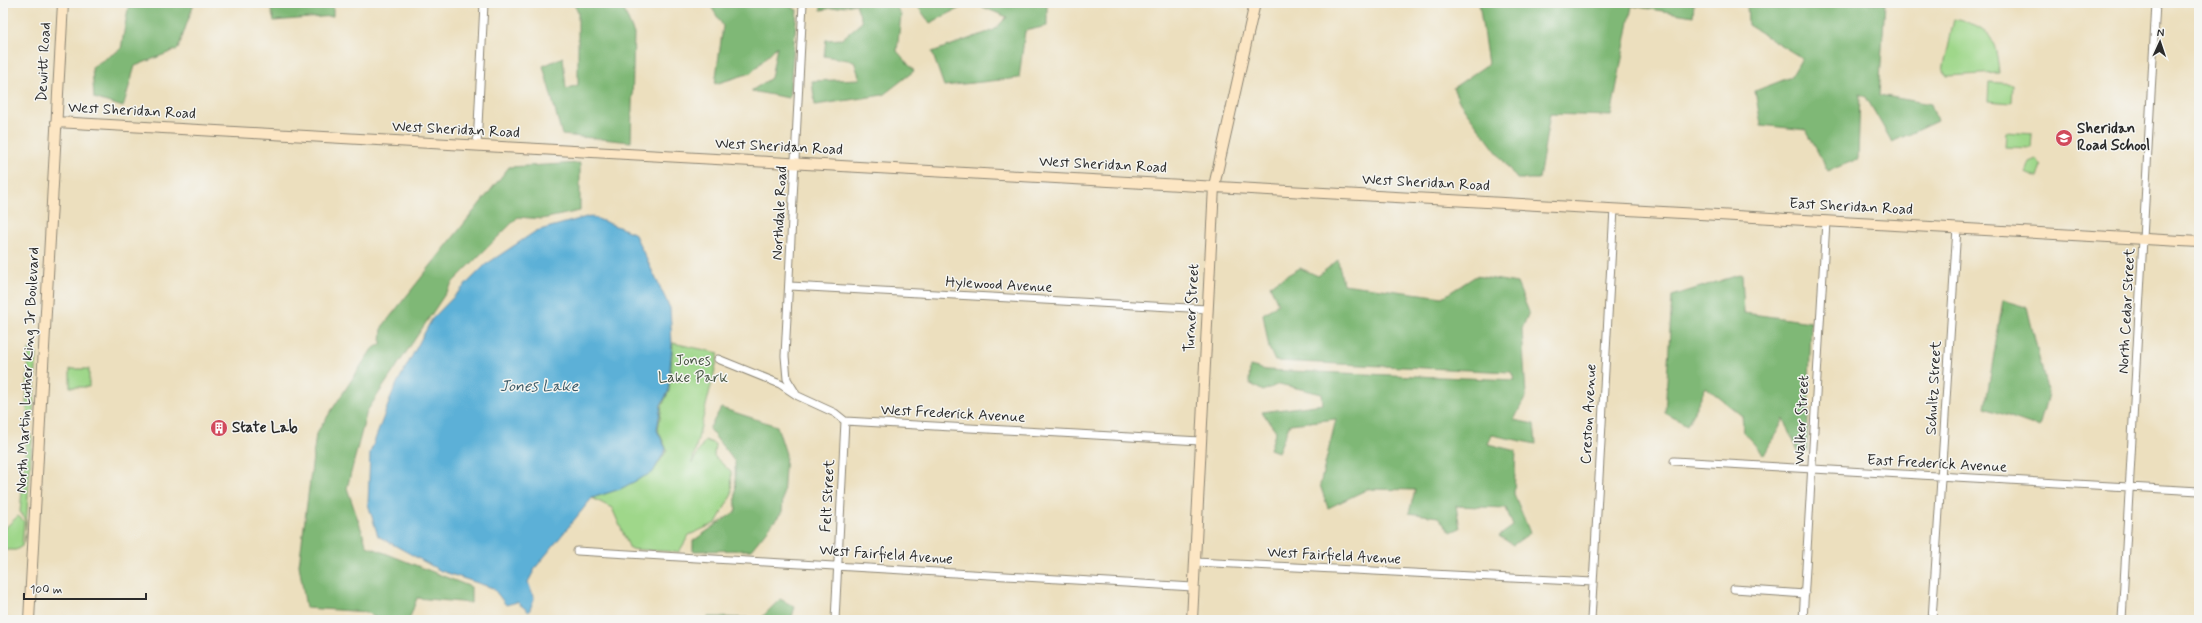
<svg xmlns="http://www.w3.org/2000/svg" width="2202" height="623" font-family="Mynerve,sans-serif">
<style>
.green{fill:#9fd78a;stroke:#65815a}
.forest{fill:#7fb876;stroke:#557250}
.water{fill:#5bb0d7;stroke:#436e81}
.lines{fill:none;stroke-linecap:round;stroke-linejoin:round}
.street-casing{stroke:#8c8574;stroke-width:9}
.secondary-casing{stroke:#8c8574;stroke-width:12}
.street{stroke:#fff;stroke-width:7}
.secondary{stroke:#fce6c4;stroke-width:10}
.labels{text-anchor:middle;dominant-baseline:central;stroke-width:3;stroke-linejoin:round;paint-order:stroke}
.street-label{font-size:15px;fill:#2b2b2b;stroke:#f6f6f2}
.poi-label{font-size:15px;font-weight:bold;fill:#2b2b2b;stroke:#f6f6f2;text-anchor:start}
.park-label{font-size:15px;fill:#485643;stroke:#f6f6f2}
.water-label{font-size:16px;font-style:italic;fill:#3c5a67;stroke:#f6f6f2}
</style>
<rect width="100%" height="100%" fill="#f6f6f2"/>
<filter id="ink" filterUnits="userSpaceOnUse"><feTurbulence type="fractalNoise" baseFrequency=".025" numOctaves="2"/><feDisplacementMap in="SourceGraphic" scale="8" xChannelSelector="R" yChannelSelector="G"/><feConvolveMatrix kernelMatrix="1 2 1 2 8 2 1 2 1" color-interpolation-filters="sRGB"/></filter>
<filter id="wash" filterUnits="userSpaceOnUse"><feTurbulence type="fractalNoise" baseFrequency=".012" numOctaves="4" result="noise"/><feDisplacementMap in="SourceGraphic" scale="16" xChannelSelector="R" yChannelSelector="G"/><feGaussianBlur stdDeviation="0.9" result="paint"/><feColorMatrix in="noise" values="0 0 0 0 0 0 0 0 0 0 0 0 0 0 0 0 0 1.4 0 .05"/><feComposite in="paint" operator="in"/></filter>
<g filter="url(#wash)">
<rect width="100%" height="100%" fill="#ecdfbe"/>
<!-- green -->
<path class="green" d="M 1954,19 C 1990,26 1996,38 1999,73 L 1947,76 L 1943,71 Z
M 1989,82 L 2013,84 L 2012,103 L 1988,101 Z
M 2006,132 L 2032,134 L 2031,148 L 2005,147 Z
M 2036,159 L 2042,165 L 2038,178 L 2025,173 L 2029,162 Z
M 673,343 L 719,353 L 692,463 L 705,440 L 715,444 L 714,456 L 731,472 L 732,494 L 716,523 L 689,535 L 679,552 L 630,549 L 612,508 L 592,498 L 620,489 L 653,472 L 667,450 L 658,430 L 662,406 L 669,391 Z
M 29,349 L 34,350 L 37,354 L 33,415 L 29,419 L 26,404 Z
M 70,369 L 89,369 L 89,387 L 70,387 Z
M 27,434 L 31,435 L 32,439 L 25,542 L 26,520 L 20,512 Z
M 18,516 L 24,521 L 22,546 L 16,550 L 3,550 L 3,530 Z"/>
<!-- forest -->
<path class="forest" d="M 129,3 L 194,3 L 178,49 L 135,66 L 123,107 L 94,98 L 92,67 L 121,49 Z
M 269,3 L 333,3 L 333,16 L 274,21 Z
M 573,3 L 621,3 L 634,34 L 631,142 L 562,135 L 543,66 L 563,57 L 566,89 L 578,85 L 578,12 Z
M 709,3 L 783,3 L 797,10 L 789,98 L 751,91 L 771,78 L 777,46 L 751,73 L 715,84 L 723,26 Z
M 821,3 L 894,3 L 901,15 L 897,51 L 914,71 L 883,95 L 815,105 L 812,81 L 860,79 L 854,61 L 824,56 L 826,40 L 842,39 L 862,22 L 856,4 L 821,10 Z
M 915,3 L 970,3 L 930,23 Z
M 973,3 L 1047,3 L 1047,26 L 1025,31 L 1019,78 L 944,86 L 932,52 L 994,30 L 1007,17 Z
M 1479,3 L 1694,3 L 1693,16 L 1632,6 L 1611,116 L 1550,114 L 1539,179 L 1517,179 L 1460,103 L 1453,88 L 1488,64 Z
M 1747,3 L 1885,3 L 1879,95 L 1931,104 L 1937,121 L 1892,142 L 1866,97 L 1860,94 L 1858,159 L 1828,171 L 1806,130 L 1761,125 L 1755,91 L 1791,77 L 1802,58 L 1748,25 Z
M 580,163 L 580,211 L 542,219 L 518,217 L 453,282 L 367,411 L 347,488 L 367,546 L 471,587 L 471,603 L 417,598 L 409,620 L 378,620 L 367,612 L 306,608 L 299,565 L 316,434 L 372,349 L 381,344 L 382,327 L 509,167 Z
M 1338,260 L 1343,284 L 1443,297 L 1476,276 L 1517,283 L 1529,312 L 1522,329 L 1526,396 L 1514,420 L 1534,424 L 1536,444 L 1492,435 L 1488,444 L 1516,451 L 1514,494 L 1530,533 L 1513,545 L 1499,536 L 1513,526 L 1506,508 L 1456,506 L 1460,528 L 1451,532 L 1438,517 L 1409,513 L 1415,490 L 1368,489 L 1328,508 L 1320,485 L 1336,419 L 1290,424 L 1278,452 L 1270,449 L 1276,431 L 1262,412 L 1323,404 L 1322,394 L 1279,384 L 1263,391 L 1249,383 L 1250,366 L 1266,370 L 1515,380 L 1511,372 L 1275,361 L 1269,348 L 1263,314 L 1278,304 L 1270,285 L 1300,268 L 1318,276 Z
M 1742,274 L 1744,313 L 1811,322 L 1807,451 L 1799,453 L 1784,419 L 1764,455 L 1744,433 L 1742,416 L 1706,387 L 1687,425 L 1665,413 L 1672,296 Z
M 2003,300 L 2027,307 L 2048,394 L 2039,427 L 1985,408 Z
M 721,408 L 777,426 L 786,454 L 782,512 L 751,550 L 693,551 L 693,541 L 736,511 L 735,462 L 709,429 Z
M 780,599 L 795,607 L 791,620 L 707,620 L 708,617 L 761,618 Z"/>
<!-- water -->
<path class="water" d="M 590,216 L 634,233 L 670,308 L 672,344 L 668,392 L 661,405 L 657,430 L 666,449 L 653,472 L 620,489 L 592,498 L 536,567 L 528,582 L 534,599 L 529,612 L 517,602 L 506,605 L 493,588 L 441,571 L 378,536 L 368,504 L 370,453 L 394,389 L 432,319 L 485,265 L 536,231 Z"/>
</g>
<g filter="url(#ink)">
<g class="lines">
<!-- street casing -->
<g class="street-casing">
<path id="street" d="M 477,146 L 484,3
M 790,286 L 1207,309
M 718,359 L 780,384 L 798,396 L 835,413 L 845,421 L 1200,441
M 795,392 L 787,379 L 785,356 L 803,3
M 1674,461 L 2199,491
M 577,551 L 1193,587
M 1195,562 L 1593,582
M 1734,589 L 1805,594
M 835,620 L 845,421
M 1591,620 L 1614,209
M 1803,620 L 1826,221
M 1932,620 L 1957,228
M 2122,620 L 2156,3"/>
</g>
<!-- secondary casing -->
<g class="secondary-casing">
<path id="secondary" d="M 56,122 L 2199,242
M 29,620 L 63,3
M 1192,620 L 1214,186 L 1255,3"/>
</g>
<!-- street -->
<use href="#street" class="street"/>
<!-- secondary -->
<use href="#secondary" class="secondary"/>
</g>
</g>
<!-- icons -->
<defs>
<g id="school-disc" transform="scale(0.9)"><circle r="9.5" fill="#d1495b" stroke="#f6f6f2"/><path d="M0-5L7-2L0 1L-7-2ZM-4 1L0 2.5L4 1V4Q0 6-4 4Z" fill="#fff"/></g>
<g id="building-disc" transform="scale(0.9)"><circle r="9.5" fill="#d1495b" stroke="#f6f6f2"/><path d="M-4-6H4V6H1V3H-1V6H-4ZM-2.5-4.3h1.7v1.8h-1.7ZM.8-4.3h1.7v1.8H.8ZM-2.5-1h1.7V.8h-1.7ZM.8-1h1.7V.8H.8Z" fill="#fff"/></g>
</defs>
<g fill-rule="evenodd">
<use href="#school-disc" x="2064" y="138"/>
<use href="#building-disc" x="219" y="428"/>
</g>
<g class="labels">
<!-- street labels -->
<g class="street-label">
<text transform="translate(44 62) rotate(-87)">Dewitt Road</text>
<text transform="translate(132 111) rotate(3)">West Sheridan Road</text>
<text transform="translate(456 130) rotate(3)">West Sheridan Road</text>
<text transform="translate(779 147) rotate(3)">West Sheridan Road</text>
<text transform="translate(1103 165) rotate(3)">West Sheridan Road</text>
<text transform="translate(1426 183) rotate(3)">West Sheridan Road</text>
<text transform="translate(1851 207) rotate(3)">East Sheridan Road</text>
<text transform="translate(780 213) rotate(-87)">Northdale Road</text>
<text transform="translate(999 285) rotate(3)">Hylewood Avenue</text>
<text transform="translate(1192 308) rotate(-87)">Turner Street</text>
<text transform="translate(2127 311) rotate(-87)">North Cedar Street</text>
<text transform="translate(28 370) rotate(-87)">North Martin Luther King Jr Boulevard</text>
<text transform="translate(1934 388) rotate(-87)">Schultz Street</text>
<text transform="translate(953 414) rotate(3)">West Frederick Avenue</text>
<text transform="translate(1589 414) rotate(-87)">Creston Avenue</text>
<text transform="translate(1802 420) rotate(-87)">Walker Street</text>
<text transform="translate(1937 464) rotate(3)">East Frederick Avenue</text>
<text transform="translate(828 496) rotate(-87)">Felt Street</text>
<text transform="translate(886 555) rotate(4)">West Fairfield Avenue</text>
<text transform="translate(1334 556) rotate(3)">West Fairfield Avenue</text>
</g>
<!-- poi labels -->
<g class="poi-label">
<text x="2077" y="129">Sheridan<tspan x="2077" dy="17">Road School</tspan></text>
<text x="232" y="428">State Lab</text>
</g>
<!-- park labels -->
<g class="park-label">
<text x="693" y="361">Jones<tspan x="693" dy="17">Lake Park</tspan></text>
</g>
<!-- water labels -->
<g class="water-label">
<text x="539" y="386">Jones Lake</text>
</g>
</g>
<!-- margin -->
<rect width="2202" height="623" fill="none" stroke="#f6f6f2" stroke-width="16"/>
<!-- north arrow -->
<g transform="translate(2160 42) rotate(3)" stroke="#f6f6f2" stroke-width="3" paint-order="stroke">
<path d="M0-3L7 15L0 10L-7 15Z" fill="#2b2b2b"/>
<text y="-6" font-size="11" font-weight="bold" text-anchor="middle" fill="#2b2b2b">N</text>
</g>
<!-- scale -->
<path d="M24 593v6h122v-6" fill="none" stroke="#2b2b2b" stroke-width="2"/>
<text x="30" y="593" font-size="12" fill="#2b2b2b" stroke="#f6f6f2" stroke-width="3" paint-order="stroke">100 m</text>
</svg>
